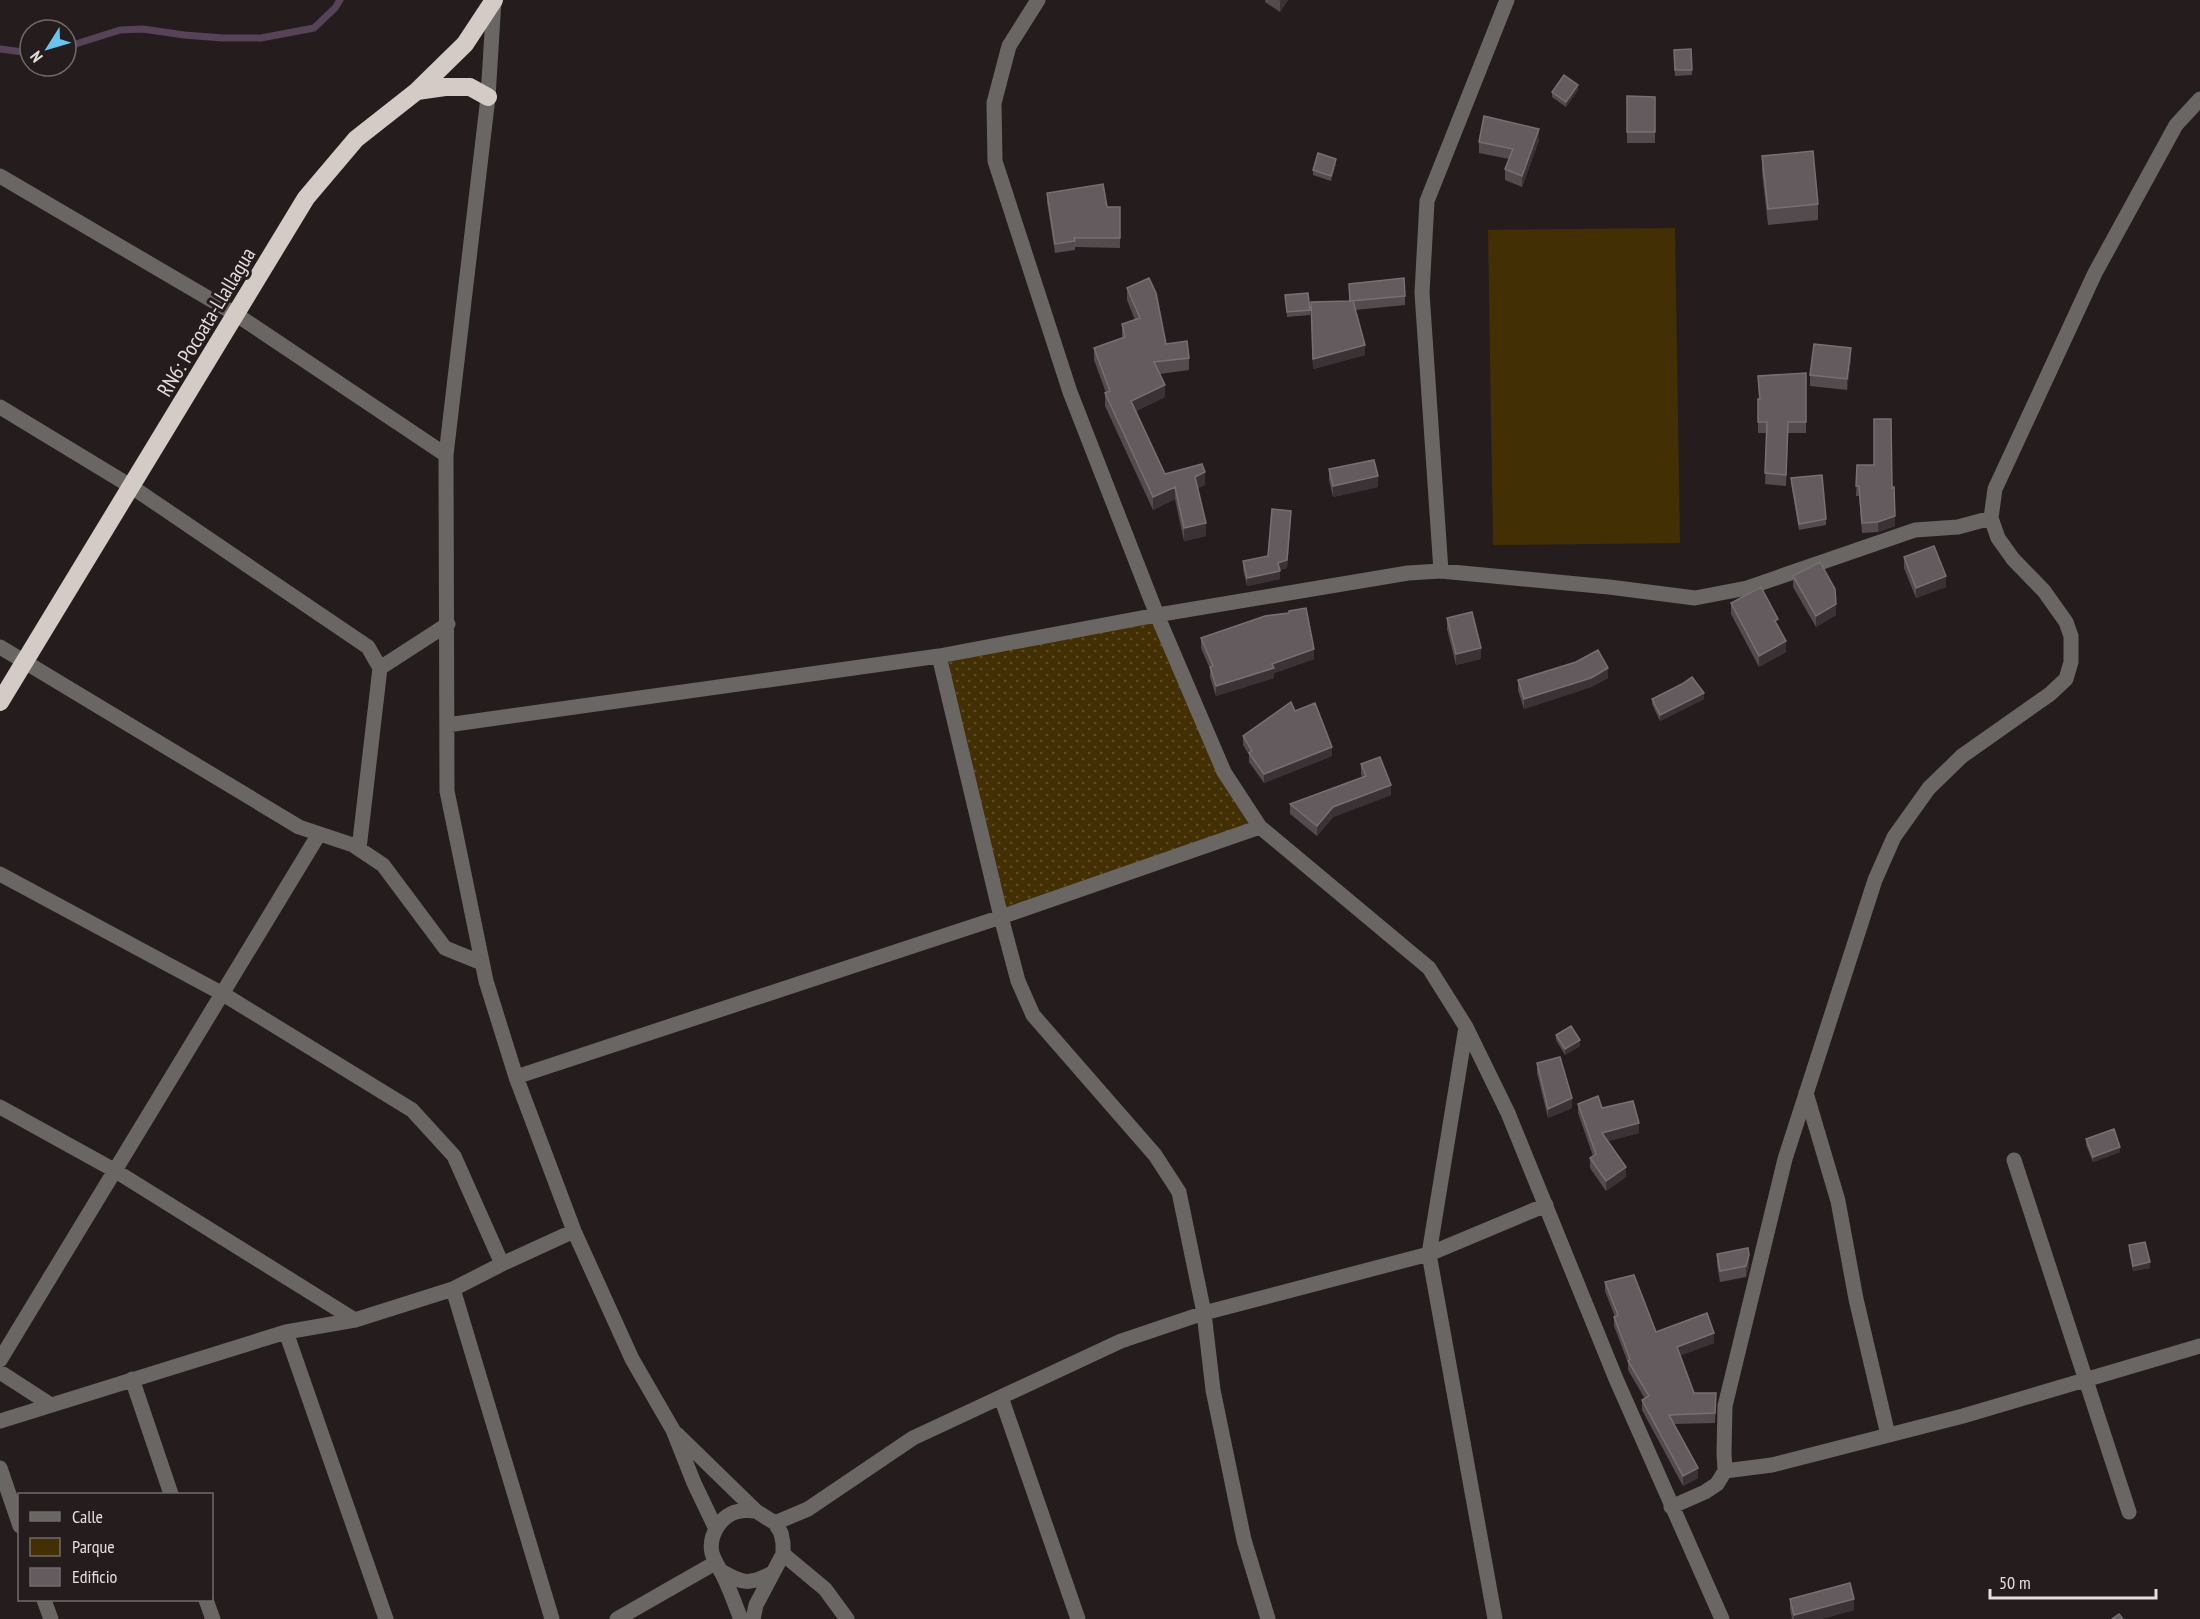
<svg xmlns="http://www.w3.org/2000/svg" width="2200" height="1619" font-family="'PT Sans Narrow',sans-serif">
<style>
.green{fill:url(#green-dots)}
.pitch{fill:#432f04}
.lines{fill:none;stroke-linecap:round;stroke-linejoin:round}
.stream{stroke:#574358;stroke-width:7}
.minor{stroke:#6a6664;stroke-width:15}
.highway{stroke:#d4cbc6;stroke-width:18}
.wall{fill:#534b4e}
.shaded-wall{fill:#3a3234}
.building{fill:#635b5d;stroke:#777072;stroke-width:1.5}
.labels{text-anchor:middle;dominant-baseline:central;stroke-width:6;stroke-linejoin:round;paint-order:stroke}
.street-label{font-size:21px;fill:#e4dfde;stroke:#251d1d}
</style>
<defs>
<pattern id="green-dots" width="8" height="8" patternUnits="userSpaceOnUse" patternTransform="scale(1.5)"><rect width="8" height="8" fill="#432f04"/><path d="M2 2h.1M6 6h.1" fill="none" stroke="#5e4d28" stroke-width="1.8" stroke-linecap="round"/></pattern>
</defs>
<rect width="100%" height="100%" fill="#251d1d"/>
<!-- green -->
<path class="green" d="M 1157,615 L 1224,772 L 1260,827 L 1001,917 L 939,656 Z"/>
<!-- pitch -->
<path class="pitch" d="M 1675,228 L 1680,543 L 1493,545 L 1488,230 Z"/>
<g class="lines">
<!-- stream -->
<path class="stream" d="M 66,47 L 120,30 L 143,29 L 184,35 L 223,38 L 261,38 L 314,28 L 335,8 L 340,0
M 0,49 L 30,53"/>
<!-- minor -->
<path class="minor" d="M 494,0 L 488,97 L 446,455 L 447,791 L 486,981 L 516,1077 L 574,1231 L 632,1359 L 673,1430 L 694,1483 L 716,1529
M 1038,0 L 1009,46 L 994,103 L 995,161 L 1070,392 L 1157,615 L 1224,772 L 1260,827 L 1429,968 L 1466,1027 L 1508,1113 L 1616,1379 L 1722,1619
M 0,176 L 237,315 L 446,455
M 0,407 L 132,487 L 368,647 L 380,668 L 359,849
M 1441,571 L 1422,293 L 1427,201 L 1507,0
M 0,647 L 299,827 L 353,845 L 383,865 L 445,948 L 482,963
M 939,656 L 1001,917 L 1018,981 L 1033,1015 L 1155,1155 L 1179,1192 L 1204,1313 L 1213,1390 L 1244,1540 L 1268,1619
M 380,668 L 448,624
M 447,725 L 939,656 L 1157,615 L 1408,573 L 1441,571 L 1609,587 L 1695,598 L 1747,588 L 1915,530 L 1958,527 L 1991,518
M 0,874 L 223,994 L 412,1110 L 454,1156 L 502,1264
M 1466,1027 L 1429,1254 L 1495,1619
M 516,1077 L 1001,917 L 1260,827
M 1806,1093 L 1838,1201 L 1856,1299 L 1888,1435
M 0,1107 L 114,1170 L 355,1320
M 2014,1160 L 2129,1512
M 453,1289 L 552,1619
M 286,1332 L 386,1619
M 0,1360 L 319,834
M 0,1372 L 51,1405
M 132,1379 L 171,1494
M 1001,1397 L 1078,1619
M 0,1421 L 286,1332 L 355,1320 L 453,1289 L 502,1264 L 574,1231
M 677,1434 L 756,1511 L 775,1523 L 781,1533 L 783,1543 L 783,1554 L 756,1605 L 753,1619
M 0,1468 L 20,1526
M 1725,1471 L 1772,1465 L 1963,1416 L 2200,1346
M 1671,1507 L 1705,1492 L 1717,1484 L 1725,1471 L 1724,1453 L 1725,1406 L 1785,1159 L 1875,880 L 1894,837 L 1929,788 L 1962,756 L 2050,694 L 2066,679 L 2071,662 L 2071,636 L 2066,622 L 2044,591 L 2013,559 L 1998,538 L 1991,518 L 1995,489 L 2095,273 L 2176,125 L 2200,99
M 775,1523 L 808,1509 L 913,1438 L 1121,1341 L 1204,1313 L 1429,1254 L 1546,1205
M 783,1554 L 825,1589 L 847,1619
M 721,1571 C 742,1584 750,1585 772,1573
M 44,1600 L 51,1619
M 206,1600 L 213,1619
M 617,1619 L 715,1563
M 741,1619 C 734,1603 729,1585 720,1570 C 717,1564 714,1560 712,1553 C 708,1535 722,1513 741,1511 C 746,1510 751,1511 756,1511"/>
<!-- highway -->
<path class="highway" d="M 417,91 L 445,87 L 470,87 L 488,97
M 0,702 L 306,198 L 356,139 L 417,91 L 465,44 L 494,0"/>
</g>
<!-- wall -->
<path class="wall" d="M 1265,0 L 1288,0 L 1280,12 L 1265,2 Z
M 1691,49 L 1692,75 L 1675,76 L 1674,50 Z
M 1578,90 L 1566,107 L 1552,97 L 1552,92 Z
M 1627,96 L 1655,97 L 1655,143 L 1627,143 Z
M 1539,140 L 1522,187 L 1505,180 L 1505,169 L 1509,159 L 1479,153 L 1479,142 Z
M 1762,156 L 1818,204 L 1818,220 L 1768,225 L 1762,172 Z
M 1336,164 L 1331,181 L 1313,175 L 1313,170 Z
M 1047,193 L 1107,207 L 1120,207 L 1120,248 L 1075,247 L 1075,250 L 1055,253 L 1047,202 Z
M 1349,284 L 1405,296 L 1405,305 L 1355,310 L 1365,355 L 1313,369 L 1311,302 L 1349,301 Z
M 1127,288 L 1166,344 L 1189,358 L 1189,370 L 1160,374 L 1165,397 L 1136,411 L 1165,474 L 1205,485 L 1198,488 L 1206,536 L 1184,541 L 1175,499 L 1153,510 L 1105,406 L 1105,393 L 1106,393 L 1094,360 L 1094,348 L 1122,338 L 1122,324 L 1135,320 L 1127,300 Z
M 1285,295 L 1310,310 L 1310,315 L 1287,317 Z
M 1851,359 L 1847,390 L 1810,386 L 1810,375 Z
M 1806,373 L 1806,433 L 1788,433 L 1786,486 L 1765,484 L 1767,433 L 1758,433 L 1758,399 L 1759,399 L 1758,376 Z
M 1857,465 L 1892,488 L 1895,526 L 1878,532 L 1862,533 L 1859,496 L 1856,496 Z
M 1329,469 L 1378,487 L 1333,497 L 1329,480 Z
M 1791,478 L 1826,519 L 1826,525 L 1799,530 L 1791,483 Z
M 1291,518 L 1287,568 L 1280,570 L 1280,579 L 1247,586 L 1243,569 L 1243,561 L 1268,556 Z
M 1904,557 L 1946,587 L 1916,598 L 1904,568 Z
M 1793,576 L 1836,615 L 1816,627 L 1793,587 Z
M 1731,603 L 1786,652 L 1759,667 L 1731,614 Z
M 1447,618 L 1481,659 L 1456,665 L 1447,629 Z
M 1201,638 L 1314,659 L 1274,673 L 1274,678 L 1216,696 L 1210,677 L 1210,669 L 1201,648 Z
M 1608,678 L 1591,687 L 1524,709 L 1518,690 L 1518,680 Z
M 1682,684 L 1704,699 L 1660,721 L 1652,704 L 1652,699 Z
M 1295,711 L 1332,756 L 1264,783 L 1249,762 L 1249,755 L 1243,745 L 1243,736 Z
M 1361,764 L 1391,795 L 1333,817 L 1317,836 L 1290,814 L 1290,804 L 1362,777 L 1361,774 Z
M 1556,1035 L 1580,1046 L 1565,1055 L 1556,1040 Z
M 1537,1063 L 1572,1108 L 1548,1118 L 1537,1073 Z
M 1578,1104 L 1602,1108 L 1639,1133 L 1608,1141 L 1626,1177 L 1606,1191 L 1590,1168 L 1590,1158 L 1593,1156 L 1578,1113 Z
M 2086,1139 L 2120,1152 L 2093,1162 L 2086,1145 Z
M 2129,1245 L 2150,1268 L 2133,1271 L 2129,1251 Z
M 1717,1254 L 1749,1266 L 1746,1277 L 1720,1282 L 1717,1265 Z
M 1605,1282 L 1656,1332 L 1714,1343 L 1680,1355 L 1694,1393 L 1716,1402 L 1715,1423 L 1674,1424 L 1698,1478 L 1683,1486 L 1642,1410 L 1642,1400 L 1645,1399 L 1628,1370 L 1628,1363 L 1614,1326 L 1614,1317 L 1615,1317 L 1605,1291 Z
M 1790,1599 L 1854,1610 L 1821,1619 L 1792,1619 L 1790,1609 Z"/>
<!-- shaded-wall -->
<path class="shaded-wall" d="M 1281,0 L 1288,0 L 1280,12 L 1280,1 Z
M 1578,85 L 1578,90 L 1566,107 L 1566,102 Z
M 1539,129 L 1539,140 L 1522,187 L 1522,176 Z
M 1336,159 L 1336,164 L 1331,181 L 1331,176 Z
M 1365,345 L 1365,355 L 1313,369 L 1313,359 Z
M 1851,348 L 1851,359 L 1847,390 L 1847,379 Z
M 1165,385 L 1165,397 L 1131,413 L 1131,401 Z
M 1205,472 L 1205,485 L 1195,489 L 1195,477 Z
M 1378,476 L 1378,487 L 1333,497 L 1333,486 Z
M 1175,487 L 1175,499 L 1153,510 L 1153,497 Z
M 1291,511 L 1287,568 L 1278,570 L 1278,563 Z
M 1895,516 L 1895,526 L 1878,532 L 1878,522 Z
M 1206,523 L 1206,536 L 1184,541 L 1184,528 Z
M 1280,571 L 1280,579 L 1247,586 L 1247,578 Z
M 1946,576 L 1946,587 L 1916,598 L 1916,588 Z
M 1836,604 L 1836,615 L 1816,627 L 1816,616 Z
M 1786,641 L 1786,652 L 1759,667 L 1759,656 Z
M 1481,648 L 1481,659 L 1456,665 L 1456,654 Z
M 1314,649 L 1314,659 L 1274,673 L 1274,678 L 1216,696 L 1216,686 L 1272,664 Z
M 1608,668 L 1608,678 L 1591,687 L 1524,709 L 1524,699 Z
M 1704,693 L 1704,699 L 1660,721 L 1660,715 Z
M 1332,747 L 1332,756 L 1264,783 L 1264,774 Z
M 1391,785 L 1391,795 L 1333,817 L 1317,836 L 1317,826 L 1333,807 Z
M 1580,1040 L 1580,1046 L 1565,1055 L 1565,1049 Z
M 1572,1098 L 1572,1108 L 1548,1118 L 1548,1109 Z
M 1639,1123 L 1639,1133 L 1602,1143 L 1602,1133 Z
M 2120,1147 L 2120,1152 L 2093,1162 L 2093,1157 Z
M 1626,1167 L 1626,1177 L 1606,1191 L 1606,1181 Z
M 1749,1255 L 1749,1266 L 1746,1277 L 1746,1266 Z
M 2150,1262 L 2150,1268 L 2133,1271 L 2133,1266 Z
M 1714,1333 L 1714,1343 L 1677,1357 L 1677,1347 Z
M 1698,1468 L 1698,1478 L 1683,1486 L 1683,1476 Z
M 1854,1599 L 1854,1610 L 1821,1619 L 1794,1619 L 1794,1615 Z"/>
<!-- building -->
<path class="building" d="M 1691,49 L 1692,70 L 1675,70 L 1674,50 Z
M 1564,75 L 1578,85 L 1566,102 L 1552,92 Z
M 1627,96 L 1655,97 L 1655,132 L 1627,132 Z
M 1484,116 L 1539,129 L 1522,176 L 1505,169 L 1513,149 L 1479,142 Z
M 1813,151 L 1818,204 L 1768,209 L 1762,156 Z
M 1318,153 L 1336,159 L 1331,176 L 1313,170 Z
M 1103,184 L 1107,207 L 1120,207 L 1120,238 L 1074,238 L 1075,241 L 1055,244 L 1047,193 Z
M 1149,278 L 1156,293 L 1166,344 L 1187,341 L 1189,358 L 1154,362 L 1165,385 L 1131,401 L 1165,474 L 1202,464 L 1205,472 L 1195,477 L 1206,523 L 1184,528 L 1175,487 L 1153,497 L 1105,393 L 1110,391 L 1094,348 L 1125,337 L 1122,324 L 1140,318 L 1127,288 Z
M 1404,278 L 1405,296 L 1350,301 L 1353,301 L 1365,345 L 1313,359 L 1311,302 L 1350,301 L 1349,284 Z
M 1308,293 L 1310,310 L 1287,312 L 1285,295 Z
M 1814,344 L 1851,348 L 1847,379 L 1810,375 Z
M 1806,373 L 1806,422 L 1788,422 L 1786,475 L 1765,473 L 1767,422 L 1758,422 L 1758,399 L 1760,399 L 1758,376 Z
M 1874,419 L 1891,419 L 1892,488 L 1894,487 L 1895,516 L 1878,522 L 1862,523 L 1859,486 L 1856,486 L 1857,465 L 1874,465 Z
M 1374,460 L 1378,476 L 1333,486 L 1329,469 Z
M 1822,475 L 1826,519 L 1799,524 L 1791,478 Z
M 1272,509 L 1291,511 L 1287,560 L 1278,563 L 1280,571 L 1247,578 L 1243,561 L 1268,556 Z
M 1934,546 L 1946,576 L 1916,588 L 1904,557 Z
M 1820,562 L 1835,589 L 1836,604 L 1816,616 L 1793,576 Z
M 1761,587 L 1778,619 L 1775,621 L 1786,641 L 1759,656 L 1731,603 Z
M 1306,608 L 1314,649 L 1272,664 L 1274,668 L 1216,686 L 1210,667 L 1213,666 L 1201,638 L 1265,616 L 1289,613 L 1289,611 Z
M 1472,612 L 1481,648 L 1456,654 L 1447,618 Z
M 1598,650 L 1608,668 L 1591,678 L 1524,699 L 1518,680 L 1576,662 Z
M 1692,677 L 1704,693 L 1660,715 L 1652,699 L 1682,684 Z
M 1291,702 L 1295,711 L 1315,703 L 1332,747 L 1264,774 L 1249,753 L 1252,751 L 1243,736 Z
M 1380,757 L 1391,785 L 1333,807 L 1317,826 L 1290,804 L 1366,776 L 1361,764 Z
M 1571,1026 L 1580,1040 L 1565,1049 L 1556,1035 Z
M 1560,1057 L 1572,1098 L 1548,1109 L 1537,1063 Z
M 1598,1096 L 1602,1108 L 1633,1101 L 1639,1123 L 1602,1133 L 1626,1167 L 1606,1181 L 1590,1158 L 1596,1154 L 1578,1104 Z
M 2114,1129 L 2120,1147 L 2093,1157 L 2086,1139 Z
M 2145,1242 L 2150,1262 L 2133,1266 L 2129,1245 Z
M 1748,1248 L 1749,1255 L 1746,1266 L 1720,1271 L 1717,1254 Z
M 1634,1275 L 1656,1332 L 1707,1313 L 1714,1333 L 1677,1347 L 1694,1393 L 1716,1393 L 1715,1413 L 1669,1415 L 1698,1468 L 1683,1476 L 1642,1400 L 1649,1396 L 1628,1361 L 1630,1359 L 1614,1317 L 1618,1315 L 1605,1282 Z
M 1850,1583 L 1854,1599 L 1794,1615 L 1790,1599 Z
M 2119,1614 L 2123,1619 L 2112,1619 Z"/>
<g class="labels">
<!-- street labels -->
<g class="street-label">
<text transform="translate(206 322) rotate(-59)">RN6: Pocoata-Llallagua</text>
</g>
</g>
<!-- legend -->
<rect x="18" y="1493" width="195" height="108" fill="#251d1d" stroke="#716b6a" stroke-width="1.5"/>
<rect x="30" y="1512" width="30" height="9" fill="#6a6664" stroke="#716b6a" stroke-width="1.5"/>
<text x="72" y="1523" font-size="18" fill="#e4dfde">Calle</text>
<rect x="30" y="1538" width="30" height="18" fill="#432f04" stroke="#716b6a" stroke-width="1.5"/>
<text x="72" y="1553" font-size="18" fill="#e4dfde">Parque</text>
<rect x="30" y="1568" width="30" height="18" fill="#635b5d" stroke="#716b6a" stroke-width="1.5"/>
<text x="72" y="1583" font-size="18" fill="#e4dfde">Edificio</text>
<!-- north arrow -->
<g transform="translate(48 48) rotate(233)"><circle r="28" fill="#251d1d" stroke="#716b6a" stroke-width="1.5"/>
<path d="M0-4.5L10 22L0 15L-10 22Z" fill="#69c4f0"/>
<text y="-9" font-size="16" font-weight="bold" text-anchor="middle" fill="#e4dfde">N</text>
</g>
<!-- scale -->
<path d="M1990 1589v9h166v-9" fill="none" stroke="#e4dfde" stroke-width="3"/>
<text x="1999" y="1589" font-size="18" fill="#e4dfde" stroke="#251d1d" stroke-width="4.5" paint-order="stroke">50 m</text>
</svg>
